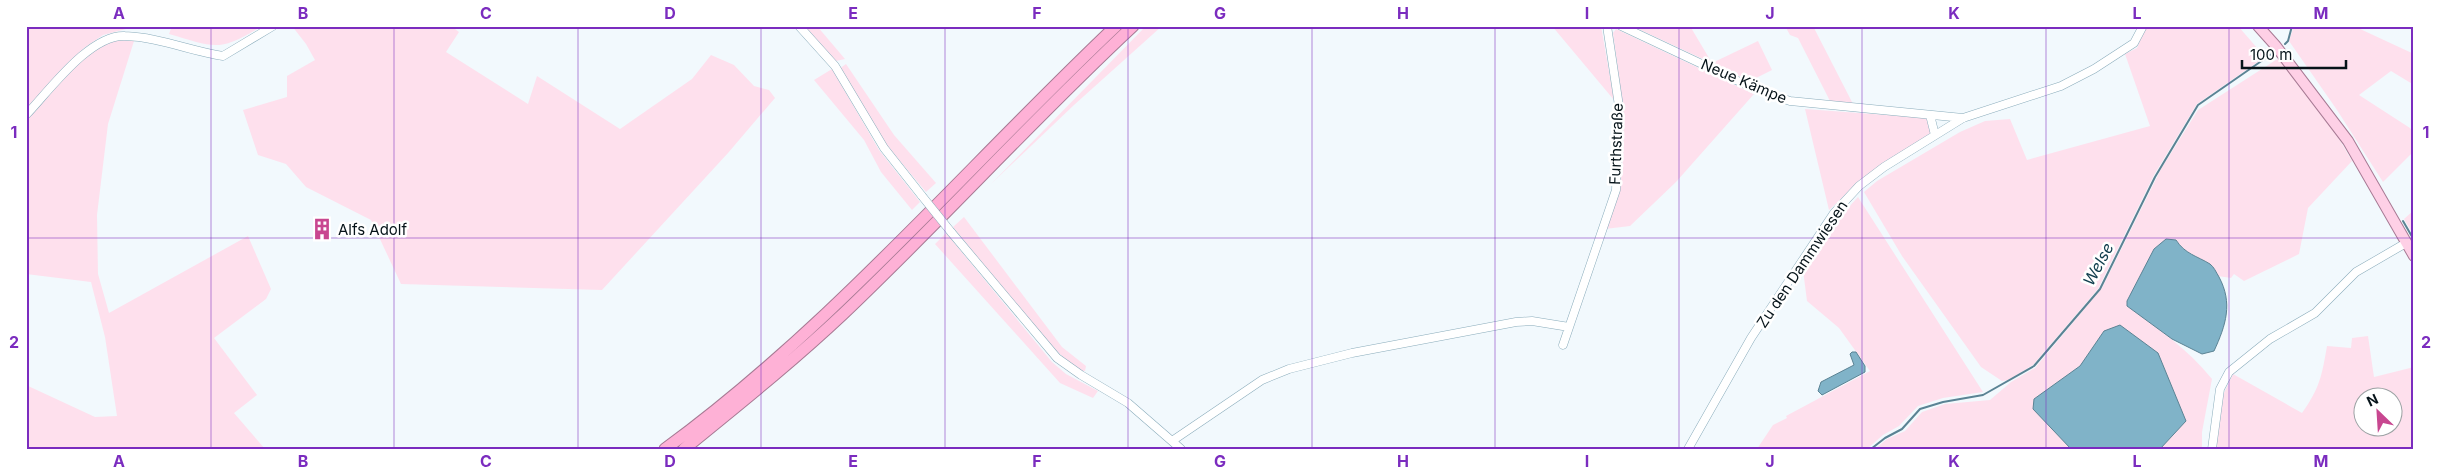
<svg xmlns="http://www.w3.org/2000/svg" width="2440" height="475" font-family="Inter,sans-serif">
<style>
.green{fill:#fee0ed;fill-rule:evenodd}
.water{fill:#80b3c8;stroke:#5b8394}
.lines{fill:none;stroke-linecap:round;stroke-linejoin:round}
.stream{stroke:#5b8394;stroke-width:2}
.minor-casing{stroke:#8aacbb;stroke-width:9}
.major-casing{stroke:#a77a94;stroke-width:12}
.highway-casing{stroke:#a77a94;stroke-width:13}
.minor{stroke:#fff;stroke-width:8}
.major{stroke:#fed0e6;stroke-width:10}
.highway{stroke:#feb1d6;stroke-width:11}
.minor-bridge-casing{stroke:#8aacbb;stroke-width:9;stroke-linecap:butt}
.minor-bridge{stroke:#fff;stroke-width:8}
.grid{fill:none;stroke:#7b2cbf;stroke-width:1;stroke-opacity:0.55}
.labels{text-anchor:middle;dominant-baseline:central;stroke-width:5;stroke-linejoin:round;paint-order:stroke}
.street-label{font-size:15px;fill:#061319;stroke:#fff}
.poi-label{font-size:15px;fill:#061319;stroke:#fff;text-anchor:start}
.water-label{font-size:16px;font-style:italic;fill:#103d4d;stroke:#fff}
.neatline{fill:none;stroke:#7b2cbf;stroke-width:2}
.grid-label{font-size:16px;text-anchor:middle;font-weight:bold;fill:#7b2cbf}
</style>
<rect width="100%" height="100%" fill="#f2f9fd"/>
<!-- green -->
<path class="green" d="M 26,26 L 127,26 L 126,29 L 103,35 L 84,48 L 26,109 Z
M 172,26 L 262,26 C 218,53 215,47 169,34 Z
M 292,26 L 451,26 L 459,32 L 446,52 L 528,104 L 537,76 L 620,129 L 692,79 L 711,55 L 734,65 L 754,86 L 769,90 L 775,98 L 728,153 L 602,290 L 401,284 L 371,220 L 306,187 L 286,164 L 258,155 L 243,110 L 287,97 L 287,76 L 315,60 L 306,44 Z
M 804,26 L 817,26 L 845,59 L 836,61 Z
M 1146,26 L 1162,26 L 1074,105 L 991,184 Z
M 1552,26 L 1601,26 L 1614,100 Z
M 1632,26 L 1690,26 L 1712,63 L 1758,41 L 1772,70 L 1750,81 Z
M 1785,26 L 1813,26 L 1853,104 L 1831,103 L 1798,38 L 1790,35 Z
M 2146,26 L 2238,26 L 2265,57 L 2197,104 L 2154,175 L 2098,289 L 2033,365 L 2008,380 L 2002,381 L 1981,367 L 1902,256 L 1864,192 L 1877,181 L 1960,132 L 1985,121 L 2010,119 L 2027,160 L 2150,126 L 2125,54 L 2137,48 Z
M 2294,26 L 2359,26 L 2358,28 L 2414,54 L 2414,85 L 2391,71 L 2359,95 L 2410,128 L 2414,135 L 2414,151 L 2383,182 L 2337,110 L 2289,41 Z
M 1616,29 L 1754,94 L 1676,182 L 1630,226 L 1605,229 C 1610,216 1615,204 1618,192 C 1630,140 1620,85 1613,33 Z
M 115,40 L 134,41 L 108,124 L 97,215 L 98,274 L 109,313 L 248,236 L 271,289 L 266,299 L 214,338 L 257,395 L 234,413 L 265,449 L 26,449 L 26,385 L 95,417 L 117,416 L 105,337 L 91,282 L 26,274 L 26,119 L 79,63 L 96,48 Z
M 2279,58 L 2328,120 L 2352,161 L 2308,208 L 2299,254 L 2244,281 L 2234,274 L 2231,278 L 2218,276 C 2207,255 2190,260 2176,240 L 2127,306 C 2157,328 2188,349 2212,379 L 2202,432 L 2202,449 L 2160,449 L 2186,421 L 2104,331 L 2080,366 L 2034,399 L 2033,409 L 2071,449 L 1875,449 L 1887,439 L 1905,431 L 1922,412 L 1945,404 L 1990,400 L 2011,382 L 2035,368 L 2102,288 L 2161,169 L 2198,110 Z
M 846,64 L 894,135 L 936,183 L 926,192 L 885,143 L 839,69 Z
M 832,69 L 879,150 L 920,202 L 912,210 L 881,172 L 864,140 L 814,80 Z
M 1805,109 L 1927,118 L 1932,134 L 1858,183 L 1829,210 Z
M 1858,197 L 1983,392 L 1943,398 L 1918,406 L 1899,426 L 1883,435 L 1867,449 L 1757,449 L 1773,425 L 1787,418 L 1786,416 L 1870,371 L 1839,328 L 1807,301 L 1803,270 L 1838,219 Z
M 2414,210 L 2414,236 L 2404,219 Z
M 964,217 L 1062,347 L 1086,366 L 1085,371 L 1078,371 L 1046,341 L 953,227 Z
M 946,233 L 1052,362 L 1066,374 L 1098,391 L 1093,398 L 1060,383 L 935,244 Z
M 2368,336 L 2374,377 L 2414,367 L 2414,449 L 2215,449 L 2223,395 L 2233,374 L 2302,413 C 2320,388 2322,375 2327,346 L 2351,348 L 2352,338 ZM 2362,398 L 2392,398 L 2392,428 L 2362,428 Z"/>
<!-- water -->
<path class="water" d="M 2166,239 L 2176,240 C 2185,254 2197,256 2210,264 C 2214,267 2216,272 2219,277 C 2233,303 2226,325 2214,351 L 2202,354 L 2172,339 L 2127,306 L 2127,301 L 2154,249 Z
M 2120,325 L 2158,353 L 2186,421 L 2160,449 L 2071,449 L 2033,409 L 2034,399 L 2080,366 L 2104,331 Z
M 1852,352 L 1856,352 L 1865,366 L 1865,372 L 1822,395 L 1818,391 L 1821,382 L 1854,365 L 1850,354 Z"/>
<g class="lines">
<!-- stream -->
<path class="stream" d="M 2285,44 L 2288,41 L 2292,26
M 2403,221 L 2414,240
M 1871,449 L 1885,438 L 1902,429 L 1920,409 L 1943,402 L 1983,395 L 2034,366 L 2100,289 L 2155,177 L 2198,105 L 2273,53"/>
<!-- minor casing -->
<g class="minor-casing">
<path id="minor" d="M 799,26 L 835,66 L 884,148 L 922,196
M 1621,26 L 1755,89 L 1790,101 L 1963,118
M 26,115 C 49,91 90,34 125,36 C 158,37 191,51 223,56 L 273,26
M 1930,115 L 1935,135
M 951,232 L 1057,358 L 1081,375 L 1128,403 L 1181,449
M 1563,345 L 1616,190 L 1619,106 L 1607,26
M 1172,441 L 1262,380 L 1289,369 L 1352,353 L 1516,322 L 1532,321 L 1569,327
M 1688,449 L 1751,338 L 1834,213 L 1859,186 L 1884,167 L 1963,118 L 2061,86 L 2094,69 L 2134,43 L 2143,26
M 2212,449 L 2220,389 L 2229,372 L 2270,339 L 2315,313 L 2356,272 L 2406,243"/>
</g>
<!-- major casing -->
<g class="major-casing">
<path id="major" d="M 2258,26 L 2275,45 L 2348,141 L 2414,256"/>
</g>
<!-- highway casing -->
<g class="highway-casing">
<path id="highway" d="M 665,449 C 832,327 966,168 1116,26
M 684,449 C 738,405 792,362 843,314 C 942,220 1033,119 1133,26"/>
</g>
<!-- minor -->
<use href="#minor" class="minor"/>
<!-- major -->
<use href="#major" class="major"/>
<!-- highway -->
<use href="#highway" class="highway"/>
<!-- minor-bridge casing -->
<g class="minor-bridge-casing">
<path id="minor-bridge" d="M 922,196 L 951,232"/>
</g>
<!-- minor-bridge -->
<use href="#minor-bridge" class="minor-bridge"/>
</g>
<!-- grid -->
<path class="grid" d="M 211,26 L 211,449M 394,26 L 394,449M 578,26 L 578,449M 761,26 L 761,449M 945,26 L 945,449M 1128,26 L 1128,449M 1312,26 L 1312,449M 1495,26 L 1495,449M 1679,26 L 1679,449M 1862,26 L 1862,449M 2046,26 L 2046,449M 2229,26 L 2229,449M 26,238 L 2414,238"/>
<!-- icons -->
<defs>
<g id="building-bare" transform="scale(1.725)"><path d="M-4-6H4V6H1V3H-1V6H-4ZM-2.5-4.3h1.7v1.8h-1.7ZM.8-4.3h1.7v1.8H.8ZM-2.5-1h1.7V.8h-1.7ZM.8-1h1.7V.8H.8Z" fill="#c84790" stroke="#fff" stroke-width="2.5" paint-order="stroke"/></g>
</defs>
<g fill-rule="evenodd">
<use href="#building-bare" x="322" y="229"/>
</g>
<g class="labels">
<!-- street labels -->
<g class="street-label">
<text transform="translate(1744 81) rotate(23)">Neue Kämpe</text>
<text transform="translate(1616 144) rotate(-88)">Furthstraße</text>
<text transform="translate(1802 264) rotate(-56)">Zu den Dammwiesen</text>
</g>
<!-- poi labels -->
<g class="poi-label">
<text x="338" y="229">Alfs Adolf</text>
</g>
<!-- water labels -->
<g class="water-label">
<text transform="translate(2098 264) rotate(-62)">Welse</text>
</g>
</g>
<!-- border -->
<rect width="2440" height="475" fill="none" stroke="#ffffff" stroke-width="55"/>
<!-- north arrow -->
<g transform="translate(2378 412) rotate(335)"><circle r="24" fill="#ffffff" stroke="#9ba1a3"/>
<path d="M0-4L9 19L0 12L-9 19Z" fill="#c84790"/>
<text y="-8" font-size="14" font-weight="bold" text-anchor="middle" fill="#061319">N</text>
</g>
<!-- scale -->
<path d="M2242 60v8h104v-8" fill="none" stroke="#061319" stroke-width="2.5"/>
<text x="2250" y="60" font-size="15" fill="#061319" stroke="#ffffff" stroke-width="4" paint-order="stroke">100 m</text>
<rect x="28" y="28" width="2384" height="420" class="neatline"/>
<g class="grid-label">
<text x="119" y="19">A</text>
<text x="303" y="19">B</text>
<text x="486" y="19">C</text>
<text x="670" y="19">D</text>
<text x="853" y="19">E</text>
<text x="1037" y="19">F</text>
<text x="1220" y="19">G</text>
<text x="1403" y="19">H</text>
<text x="1587" y="19">I</text>
<text x="1770" y="19">J</text>
<text x="1954" y="19">K</text>
<text x="2137" y="19">L</text>
<text x="2321" y="19">M</text>
<text x="14" y="138">1</text>
<text x="2426" y="138">1</text>
<text x="14" y="348">2</text>
<text x="2426" y="348">2</text>
<text x="119" y="467">A</text>
<text x="303" y="467">B</text>
<text x="486" y="467">C</text>
<text x="670" y="467">D</text>
<text x="853" y="467">E</text>
<text x="1037" y="467">F</text>
<text x="1220" y="467">G</text>
<text x="1403" y="467">H</text>
<text x="1587" y="467">I</text>
<text x="1770" y="467">J</text>
<text x="1954" y="467">K</text>
<text x="2137" y="467">L</text>
<text x="2321" y="467">M</text>
</g>
</svg>
